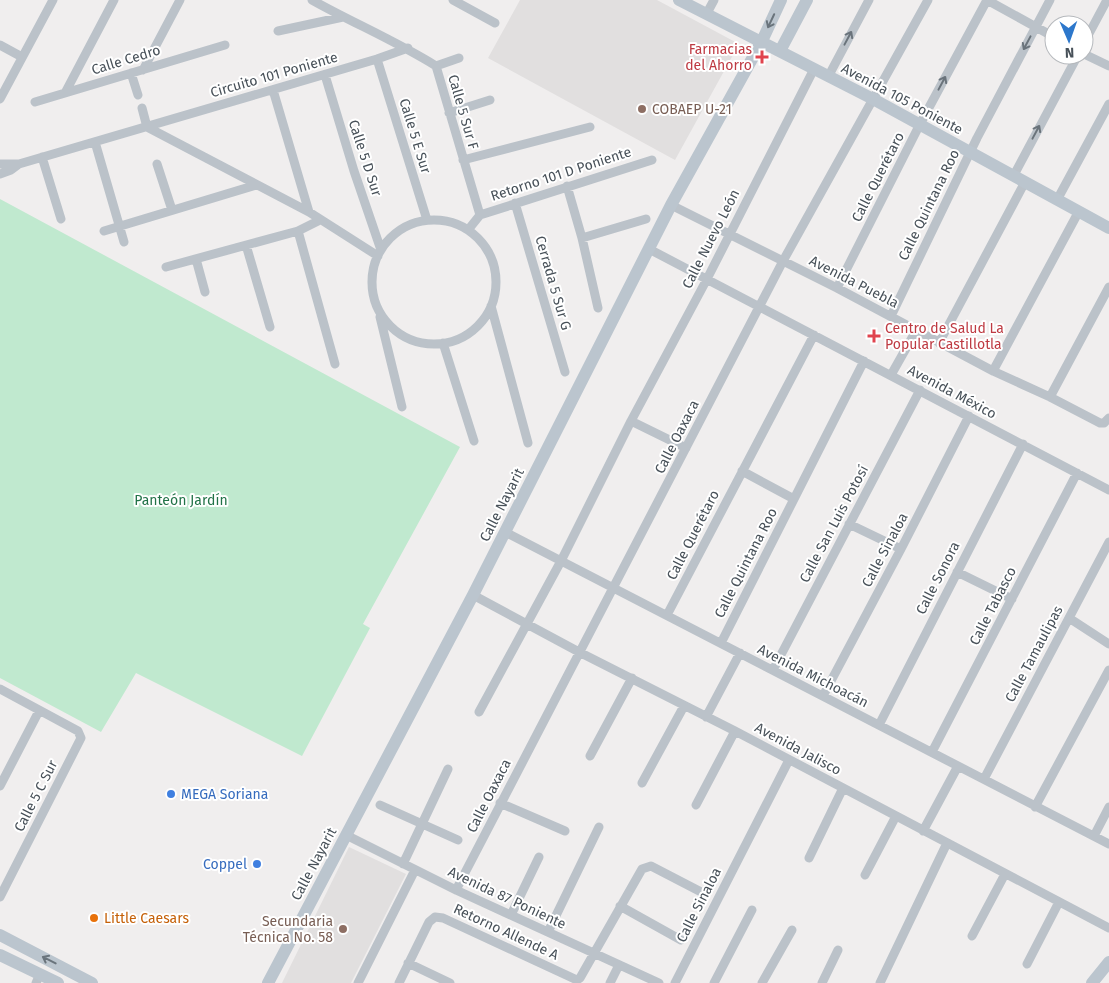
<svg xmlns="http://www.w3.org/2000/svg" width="1109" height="983" font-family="'Fira Sans',sans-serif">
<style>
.education{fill:#e1dfdf}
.green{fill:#c0e9cf}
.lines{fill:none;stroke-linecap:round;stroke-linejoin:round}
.street{stroke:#bbc2c9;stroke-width:9}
.secondary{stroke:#bbc5ce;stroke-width:12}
.oneway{stroke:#6a747c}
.oneway2{stroke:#6a737b}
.health-dot{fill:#e0444e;stroke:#fff;stroke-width:2}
.education-dot{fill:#8d6e63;stroke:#fff;stroke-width:2}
.shop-dot{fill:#3f7fe0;stroke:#fff;stroke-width:2}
.food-dot{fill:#e8710a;stroke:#fff;stroke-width:2}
.labels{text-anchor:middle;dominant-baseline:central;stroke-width:4;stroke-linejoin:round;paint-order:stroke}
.health-label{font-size:14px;fill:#be3a42;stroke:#fff;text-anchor:end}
.street-label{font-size:14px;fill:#485159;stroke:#fff}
.education-label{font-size:14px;fill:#785e54;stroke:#fff;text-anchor:start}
.park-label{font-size:14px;fill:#217247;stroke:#fff}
.shop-label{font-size:14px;fill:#366cbe;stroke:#fff;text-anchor:start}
.food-label{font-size:14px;fill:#c56008;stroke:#fff;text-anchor:start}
</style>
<rect width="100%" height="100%" fill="#f0eeee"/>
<!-- education -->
<path class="education" d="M 520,0 L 657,0 L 739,44 L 675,160 L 488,58 Z
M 349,847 L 406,874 L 351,983 L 282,983 Z"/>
<!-- green -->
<path class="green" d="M 0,199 L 460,447 L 363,624 L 370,628 L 302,756 L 136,673 L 101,732 L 0,678 Z"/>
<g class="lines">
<!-- street -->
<path class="street" d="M 312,0 C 353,23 396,41 436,66 L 480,215
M 453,0 L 495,23
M 987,0 L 1054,37
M 707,13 L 714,0
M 278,31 L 343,17
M 1084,43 L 1107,0
M 0,45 L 22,57
M 1084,54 L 1109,66
M 377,59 L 427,220
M 436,66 L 459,58
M 143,70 L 180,0
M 131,73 L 138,95
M 325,75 L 354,171 L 381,250
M 828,77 L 869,0
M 273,90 L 309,212
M 65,93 L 114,0
M 0,99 L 53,0
M 35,102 L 225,45
M 142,108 L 147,127 L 309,212 L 378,256
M 449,113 L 490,100
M 95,142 L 124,242
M 42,157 L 61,219
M 463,160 L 590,127
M 0,164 L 19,164 L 377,59 L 408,48
M 157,164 L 172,210
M 0,174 L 11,170 L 19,164
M 1014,175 L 1078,55
M 567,186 L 582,238 L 598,308
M 1057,200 L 1109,104
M 515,203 L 565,372
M 671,205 L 837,288 L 993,371 L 1050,397 L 1100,423 L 1104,423 L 1109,418
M 480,215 L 652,160
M372 282a62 62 0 1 1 124 0a62 62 0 1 1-124 0Z
M 468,230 L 480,215
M 104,231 L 256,185
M 298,231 L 335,364
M 582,238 L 646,219
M 246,245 L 270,327
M 649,249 L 1109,490
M 196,259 L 205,292
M 166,267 L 298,231 L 320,220
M 837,288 L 919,126 L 987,0
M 491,306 L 528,443
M 891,316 L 977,138 L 1050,0
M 380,317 L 402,407
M 443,343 L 474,441
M 939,343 L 1025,182
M 993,371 L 1079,211
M 891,375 L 917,329
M 1050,397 L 1109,287
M 631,421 L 686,448
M 742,471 L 794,499
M 849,524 L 901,549
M 505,532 L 1109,844
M 957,572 L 1012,599
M 473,595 L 579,652 L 735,731 L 1109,928
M 667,615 L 814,335
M 1069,618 L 1109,644
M 721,643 L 864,361
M 773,670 L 920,390
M 0,689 L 78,731 L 81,738 L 0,897
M 823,696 L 901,549 L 969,416
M 479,712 L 561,561 L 631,421 L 707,279 L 814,69
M 706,717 L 740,653
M 879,725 L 1023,444
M 932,752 L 1077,473
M 590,756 L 632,678
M 984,779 L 1109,542
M 642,783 L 684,706
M 0,786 L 39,711
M 500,803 L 565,831
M 380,805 L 458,840
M 696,805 L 735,731
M 1035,807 L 1109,670
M 923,831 L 958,766
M 346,835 L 456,890 L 659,983
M 1094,836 L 1109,807
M 809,858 L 843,788
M 403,864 L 448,769
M 865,875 L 896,816
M 456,890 L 783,261 L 928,0
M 620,906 L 681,940
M 511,915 L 539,857
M 548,932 L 599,827
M 972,936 L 1005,874
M 408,963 L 450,983
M 1027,964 L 1059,902
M 36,983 L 40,974
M 358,983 L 415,870
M 399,983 L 429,922 L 435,917 L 443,918 L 577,980 L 580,978 L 642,869 L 651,866 L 705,894
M 610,983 L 619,965
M 675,983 L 789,760
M 714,983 L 752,910
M 762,983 L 792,930
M 822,983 L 838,950
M 880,983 L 947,843"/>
<!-- secondary -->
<path class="secondary" d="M 679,0 L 873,99 L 1109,228
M 780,51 L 807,0
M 0,935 L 92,983
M 0,955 L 58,983
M 268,983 L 473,595 L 671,205 L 762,41 L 781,0
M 1092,983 L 1109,962"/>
</g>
<!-- one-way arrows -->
<defs><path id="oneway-shaft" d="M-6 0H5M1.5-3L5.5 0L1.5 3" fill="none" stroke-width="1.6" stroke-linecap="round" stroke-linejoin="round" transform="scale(1.25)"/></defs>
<g class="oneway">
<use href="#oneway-shaft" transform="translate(771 21) rotate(115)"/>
<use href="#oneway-shaft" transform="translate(49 960) rotate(-153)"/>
</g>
<g class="oneway2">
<use href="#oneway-shaft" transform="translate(848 38) rotate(-62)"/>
<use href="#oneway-shaft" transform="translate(1027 43) rotate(118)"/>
<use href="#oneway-shaft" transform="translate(942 83) rotate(-62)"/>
<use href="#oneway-shaft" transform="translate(1036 132) rotate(-62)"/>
</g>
<!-- markers -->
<g class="health-dot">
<path d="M759.5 49.5h5v5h5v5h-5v5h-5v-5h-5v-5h5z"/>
<path d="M871.5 328.5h5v5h5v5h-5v5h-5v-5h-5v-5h5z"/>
</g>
<g class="education-dot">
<circle cx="642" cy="109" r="5"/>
<circle cx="343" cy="929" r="5"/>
</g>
<g class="shop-dot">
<circle cx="171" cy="794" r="5"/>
<circle cx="257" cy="864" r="5"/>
</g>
<circle class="food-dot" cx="94" cy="918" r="5"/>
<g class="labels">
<!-- health labels -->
<g class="health-label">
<text x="752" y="49">Farmacias<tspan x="752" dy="16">del Ahorro</tspan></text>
<text x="885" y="328" text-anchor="start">Centro de Salud La<tspan x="885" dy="16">Popular Castillotla</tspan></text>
</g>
<!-- street labels -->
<g class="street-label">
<text transform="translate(126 60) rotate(-17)">Calle Cedro</text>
<text transform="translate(274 75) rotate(-16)">Circuito 101 Poniente</text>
<text transform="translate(902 99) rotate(28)">Avenida 105 Poniente</text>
<text transform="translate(463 112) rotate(74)">Calle 5 Sur F</text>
<text transform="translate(415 136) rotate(73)">Calle 5 E Sur</text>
<text transform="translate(365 158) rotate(72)">Calle 5 D Sur</text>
<text transform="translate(561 174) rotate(-18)">Retorno 101 D Poniente</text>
<text transform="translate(878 177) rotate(-63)">Calle Querétaro</text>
<text transform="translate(929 205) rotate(-64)">Calle Quintana Roo</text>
<text transform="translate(711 239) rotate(-63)">Calle Nuevo León</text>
<text transform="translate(854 282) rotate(27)">Avenida Puebla</text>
<text transform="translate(553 283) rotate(74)">Cerrada 5 Sur G</text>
<text transform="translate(952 392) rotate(28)">Avenida México</text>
<text transform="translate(677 437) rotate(-63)">Calle Oaxaca</text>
<text transform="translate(502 505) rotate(-63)">Calle Nayarit</text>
<text transform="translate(834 524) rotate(-62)">Calle San Luis Potosí</text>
<text transform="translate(693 535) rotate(-63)">Calle Querétaro</text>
<text transform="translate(885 550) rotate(-62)">Calle Sinaloa</text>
<text transform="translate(746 563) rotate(-63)">Calle Quintana Roo</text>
<text transform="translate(938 578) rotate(-63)">Calle Sonora</text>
<text transform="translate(993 606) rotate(-63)">Calle Tabasco</text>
<text transform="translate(1034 654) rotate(-62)">Calle Tamaulipas</text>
<text transform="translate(813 676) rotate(27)">Avenida Michoacán</text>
<text transform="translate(798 749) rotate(28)">Avenida Jalisco</text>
<text transform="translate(36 796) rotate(-63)">Calle 5 C Sur</text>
<text transform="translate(489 796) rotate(-63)">Calle Oaxaca</text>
<text transform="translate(314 864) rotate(-62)">Calle Nayarit</text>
<text transform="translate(507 898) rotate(25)">Avenida 87 Poniente</text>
<text transform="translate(699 905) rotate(-63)">Calle Sinaloa</text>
<text transform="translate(506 932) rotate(25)">Retorno Allende A</text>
</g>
<!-- education labels -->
<g class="education-label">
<text x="652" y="109">COBAEP U-21</text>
<text x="333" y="921" text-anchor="end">Secundaria<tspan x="333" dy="16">Técnica No. 58</tspan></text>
</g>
<!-- park labels -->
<g class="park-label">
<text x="181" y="500">Panteón Jardín</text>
</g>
<!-- shop labels -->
<g class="shop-label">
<text x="181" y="794">MEGA Soriana</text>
<text x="247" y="864" text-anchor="end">Coppel</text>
</g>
<!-- food labels -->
<g class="food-label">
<text x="104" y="918">Little Caesars</text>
</g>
</g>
<!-- north arrow -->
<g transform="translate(1069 40) rotate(178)"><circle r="24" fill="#ffffff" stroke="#b6b9bd"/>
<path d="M0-4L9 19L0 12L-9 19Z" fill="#2d77cb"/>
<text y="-8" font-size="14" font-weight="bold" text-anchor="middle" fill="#485159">N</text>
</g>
</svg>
